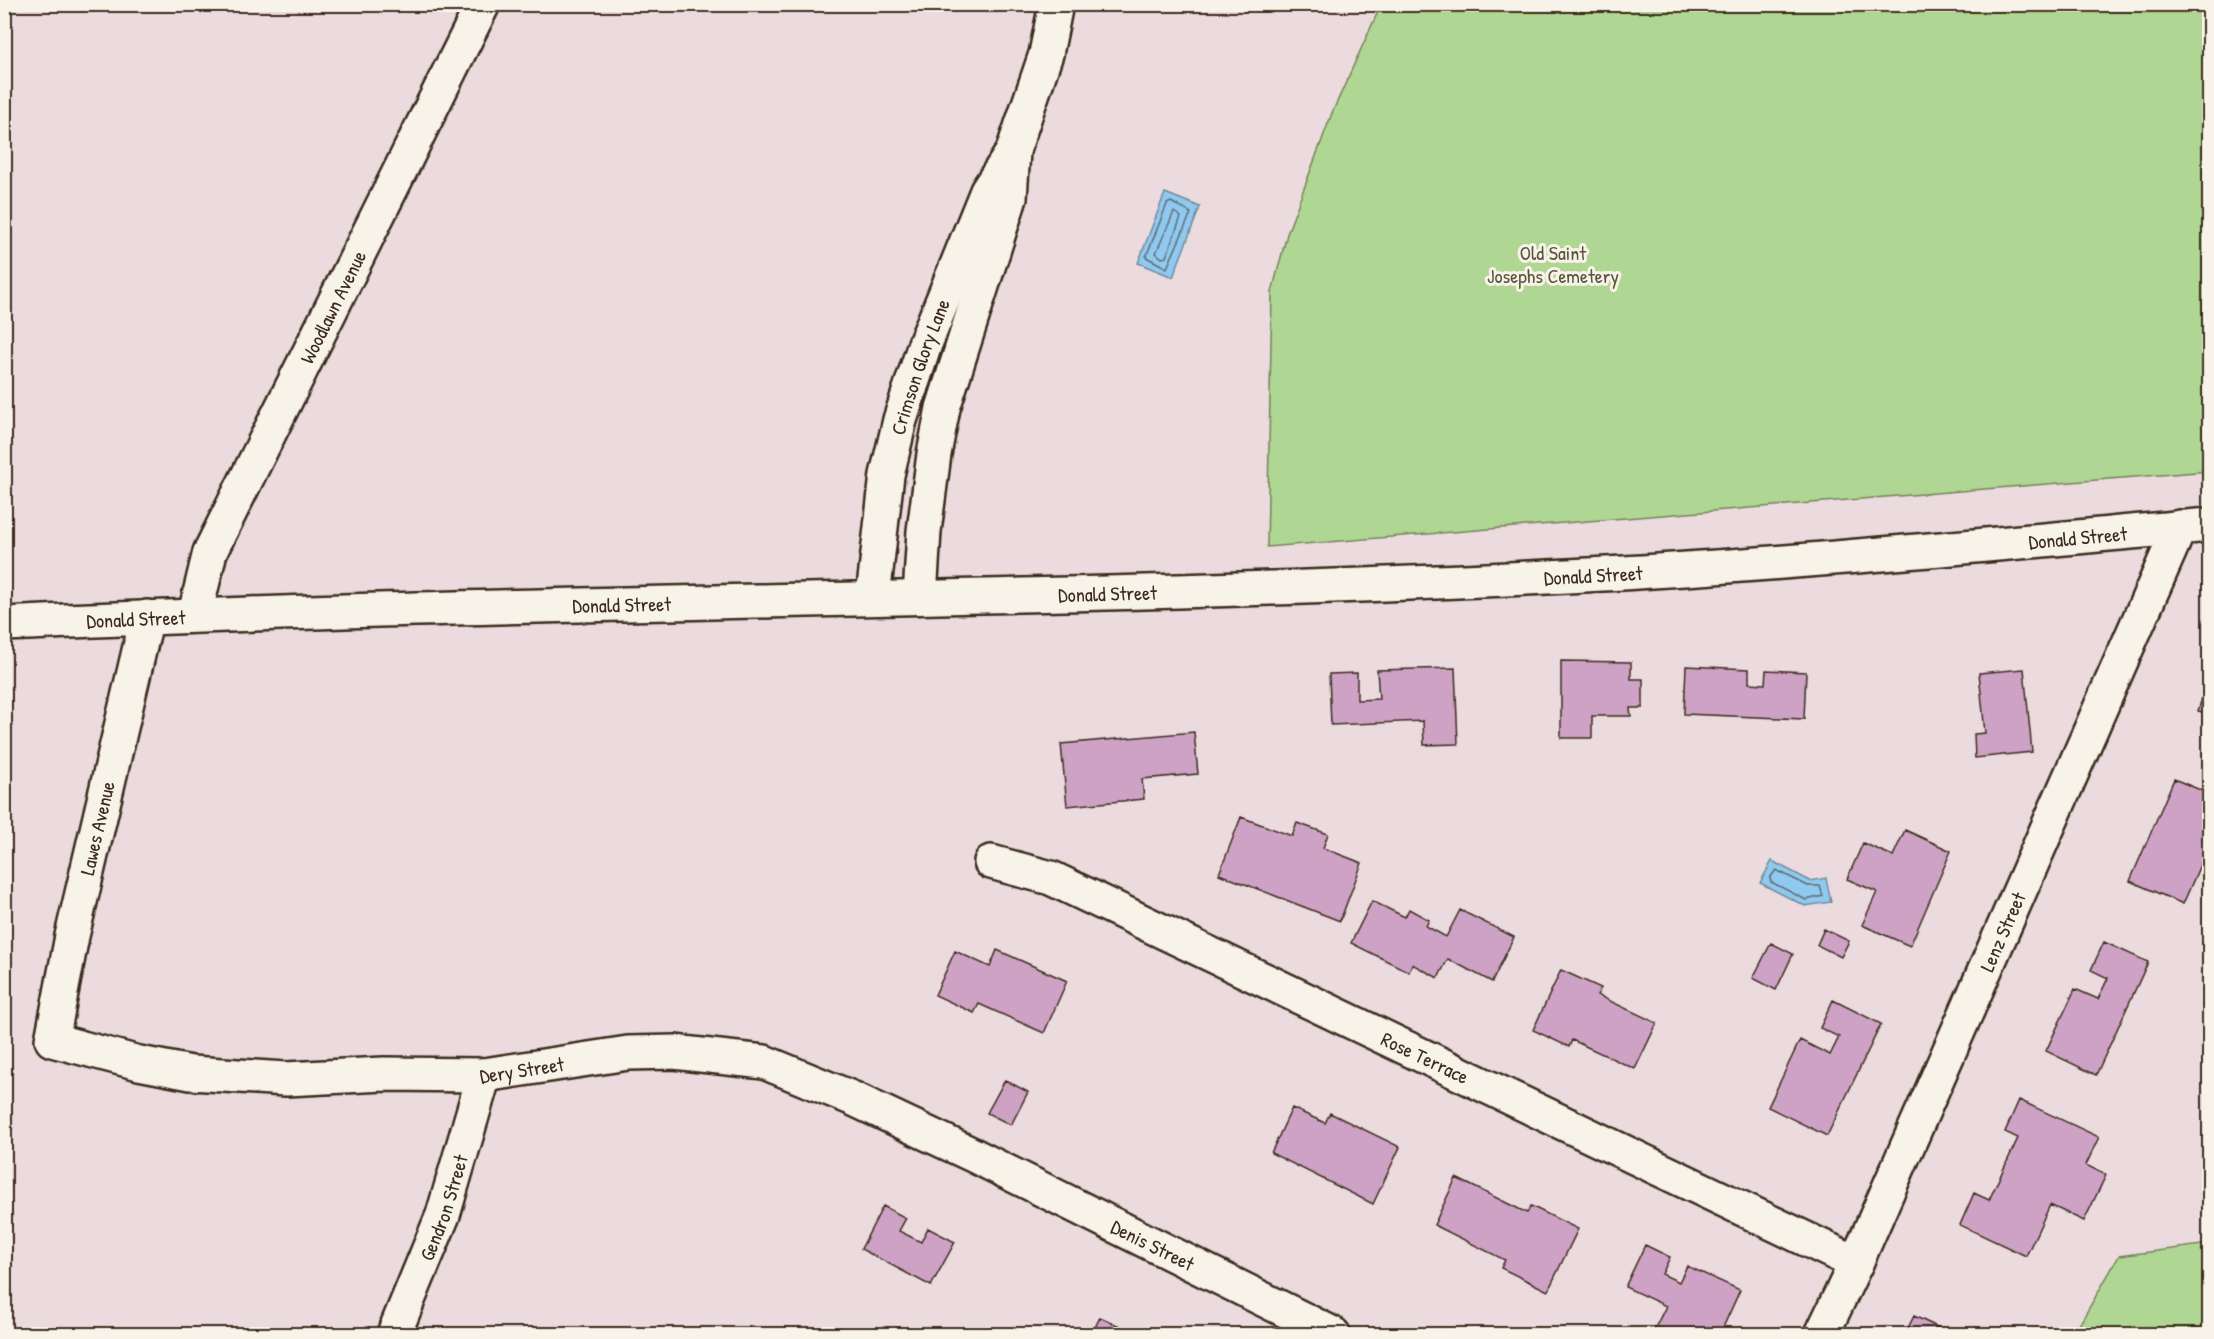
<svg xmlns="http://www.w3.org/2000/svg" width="2214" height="1339" font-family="'Patrick Hand',sans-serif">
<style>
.green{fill:#afd692;stroke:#758058;stroke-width:1.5}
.water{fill:#90c9ef;stroke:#6e899b;stroke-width:1.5}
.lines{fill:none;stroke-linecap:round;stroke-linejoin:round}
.shore{stroke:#5d6a72;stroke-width:1.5}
.building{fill:#cea2c5;stroke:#3b2a1e;stroke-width:1.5}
.street-casing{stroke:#3b2a1e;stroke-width:38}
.secondary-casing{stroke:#3b2a1e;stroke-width:38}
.street{stroke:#f7f3e8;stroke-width:33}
.secondary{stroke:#f7f3e8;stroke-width:33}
.labels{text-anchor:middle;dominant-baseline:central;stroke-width:6;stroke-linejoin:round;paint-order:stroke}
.park-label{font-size:20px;fill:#58553b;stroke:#f7f3e8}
.street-label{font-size:20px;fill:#3b2a1e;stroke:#f7f3e8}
</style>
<rect width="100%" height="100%" fill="#ebdbde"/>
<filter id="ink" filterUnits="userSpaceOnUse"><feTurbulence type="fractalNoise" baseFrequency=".0167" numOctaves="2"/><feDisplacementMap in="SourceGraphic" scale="12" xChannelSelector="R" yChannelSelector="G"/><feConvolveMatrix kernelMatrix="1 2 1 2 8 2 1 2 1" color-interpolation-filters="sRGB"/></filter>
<g filter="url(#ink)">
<!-- green -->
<path class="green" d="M 1381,5 L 2209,5 L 2209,471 L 1267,547 L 1272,292 L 1287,234 L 1332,113 Z
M 2209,1244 L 2209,1334 L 2074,1334 L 2119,1256 Z"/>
<!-- water -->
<path class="water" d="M 1165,193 L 1200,207 L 1173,277 L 1138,263 Z
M 1772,861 L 1810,881 L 1826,878 L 1831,902 L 1805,906 L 1760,883 Z"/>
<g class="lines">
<!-- shore -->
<path class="shore" d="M 1171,202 L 1191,213 L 1167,268 L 1146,257 L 1167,204 Z
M 1174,212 L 1181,217 L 1166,257 L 1162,258 L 1156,253 Z
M 1776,870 L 1808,886 L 1820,886 L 1823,896 L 1806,900 L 1771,882 L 1770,878 Z"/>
</g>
<!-- building -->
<path class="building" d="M 1561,661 L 1631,662 L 1631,679 L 1643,679 L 1643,708 L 1630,708 L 1631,716 L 1592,716 L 1592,738 L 1561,738 Z
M 1686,666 L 1749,669 L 1749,683 L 1765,684 L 1766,670 L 1806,672 L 1804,719 L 1684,714 Z
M 1455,668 L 1458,744 L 1424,745 L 1423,721 L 1331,725 L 1329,674 L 1357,673 L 1357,700 L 1379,699 L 1377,670 Z
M 2024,669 L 2032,752 L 1975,758 L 1974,734 L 1985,733 L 1979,673 Z
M 2210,673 L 2210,714 L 2198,711 Z
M 1194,732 L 1198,774 L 1142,779 L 1144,799 L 1067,806 L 1061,744 Z
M 2174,779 L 2210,794 L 2210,842 L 2183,904 L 2130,881 Z
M 1241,817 L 1292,836 L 1297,823 L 1328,834 L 1323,848 L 1362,863 L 1340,921 L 1219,874 Z
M 1905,830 L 1951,851 L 1910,946 L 1862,925 L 1877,892 L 1847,879 L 1863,843 L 1893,856 Z
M 1372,901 L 1405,917 L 1409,909 L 1429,920 L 1426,926 L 1446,937 L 1460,910 L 1514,937 L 1492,982 L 1448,959 L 1438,978 L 1412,964 L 1409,972 L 1351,943 Z
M 1824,929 L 1849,941 L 1841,957 L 1817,945 Z
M 2104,942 L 2148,962 L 2096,1075 L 2046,1051 L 2075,989 L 2098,999 L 2108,978 L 2091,970 Z
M 1771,943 L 1793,954 L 1776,990 L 1753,978 Z
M 997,950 L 1067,981 L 1044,1033 L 979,1004 L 974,1013 L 935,995 L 955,951 L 990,967 Z
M 1561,970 L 1601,988 L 1597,995 L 1657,1023 L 1635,1069 L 1572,1040 L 1569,1047 L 1533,1030 Z
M 1833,1000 L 1881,1024 L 1827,1136 L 1768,1107 L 1800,1040 L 1830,1055 L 1839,1037 L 1820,1028 Z
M 1005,1080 L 1028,1092 L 1011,1125 L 987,1113 Z
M 2019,1100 L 2099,1137 L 2086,1165 L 2106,1175 L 2084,1221 L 2050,1205 L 2026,1256 L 1960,1225 L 1974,1193 L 1989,1200 L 2018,1138 L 2005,1132 Z
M 1292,1108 L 1325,1123 L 1330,1113 L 1400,1147 L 1373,1204 L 1271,1153 Z
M 1456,1178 L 1527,1213 L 1531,1206 L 1578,1229 L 1548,1291 L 1501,1268 L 1505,1260 L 1434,1225 Z
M 883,1206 L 906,1218 L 899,1231 L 921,1242 L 928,1228 L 955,1242 L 931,1286 L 861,1249 Z
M 1645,1245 L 1670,1257 L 1662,1274 L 1679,1282 L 1687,1266 L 1740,1290 L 1720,1334 L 1652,1334 L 1666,1306 L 1625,1287 Z
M 1914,1316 L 1952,1334 L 1905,1334 Z
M 1100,1317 L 1137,1334 L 1092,1334 Z"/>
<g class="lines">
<!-- street casing -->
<g class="street-casing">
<g id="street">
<path id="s1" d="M 873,597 L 887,475 L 900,420 L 925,344 L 987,191 L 1012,153"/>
<path d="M 920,597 L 924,531 L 934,454 L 943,408 L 1010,198 L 1013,151 L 1046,54 L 1056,4"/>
<path id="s2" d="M 195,614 L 210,552 L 483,4"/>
<path id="s3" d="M 147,617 L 72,936 L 52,1040 L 139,1063 L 191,1073 L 286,1079 L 384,1074 L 484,1075 L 628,1053 L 674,1052 L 764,1062 L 854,1099 L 973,1155 L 1333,1334"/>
<path id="s4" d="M 991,862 L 1051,878 L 1856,1263"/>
<path id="s5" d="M 394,1334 L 443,1215 L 484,1075"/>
<path id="s6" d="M 1822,1334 L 1856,1263 L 2180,527"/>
</g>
</g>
<!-- secondary casing -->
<g class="secondary-casing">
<g id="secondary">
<path id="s7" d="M 4,624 C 525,599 1047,602 1568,576 C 1782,565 1996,544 2210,525"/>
</g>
</g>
<!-- street -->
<use href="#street" class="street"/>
<!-- secondary -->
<use href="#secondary" class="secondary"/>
</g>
</g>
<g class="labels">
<!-- park labels -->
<g class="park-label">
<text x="1553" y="252">Old Saint<tspan x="1553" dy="23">Josephs Cemetery</tspan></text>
</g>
<!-- street labels -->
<g class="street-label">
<text stroke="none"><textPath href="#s2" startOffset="338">Woodlawn Avenue</textPath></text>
<text stroke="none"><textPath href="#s1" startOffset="236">Crimson Glory Lane</textPath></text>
<text stroke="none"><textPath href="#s7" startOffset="2076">Donald Street</textPath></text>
<text stroke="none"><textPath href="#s7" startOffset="1590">Donald Street</textPath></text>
<text stroke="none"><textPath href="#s7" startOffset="1104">Donald Street</textPath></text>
<text stroke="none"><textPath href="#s7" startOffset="618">Donald Street</textPath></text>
<text stroke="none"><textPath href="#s7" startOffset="132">Donald Street</textPath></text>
<text transform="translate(97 828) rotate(-77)">Lawes Avenue</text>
<text stroke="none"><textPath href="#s6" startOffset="441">Lenz Street</textPath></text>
<text stroke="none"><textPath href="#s4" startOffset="477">Rose Terrace</textPath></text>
<text stroke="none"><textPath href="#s3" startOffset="908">Dery Street</textPath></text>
<text stroke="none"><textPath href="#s5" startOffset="136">Gendron Street</textPath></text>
<text stroke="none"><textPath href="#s3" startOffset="1582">Denis Street</textPath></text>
</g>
</g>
<!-- margin -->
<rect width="2214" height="1339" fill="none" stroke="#f7f3e8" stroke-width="24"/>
<rect x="12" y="12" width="2190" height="1315" fill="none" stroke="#3b2a1e" stroke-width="2" filter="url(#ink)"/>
</svg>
